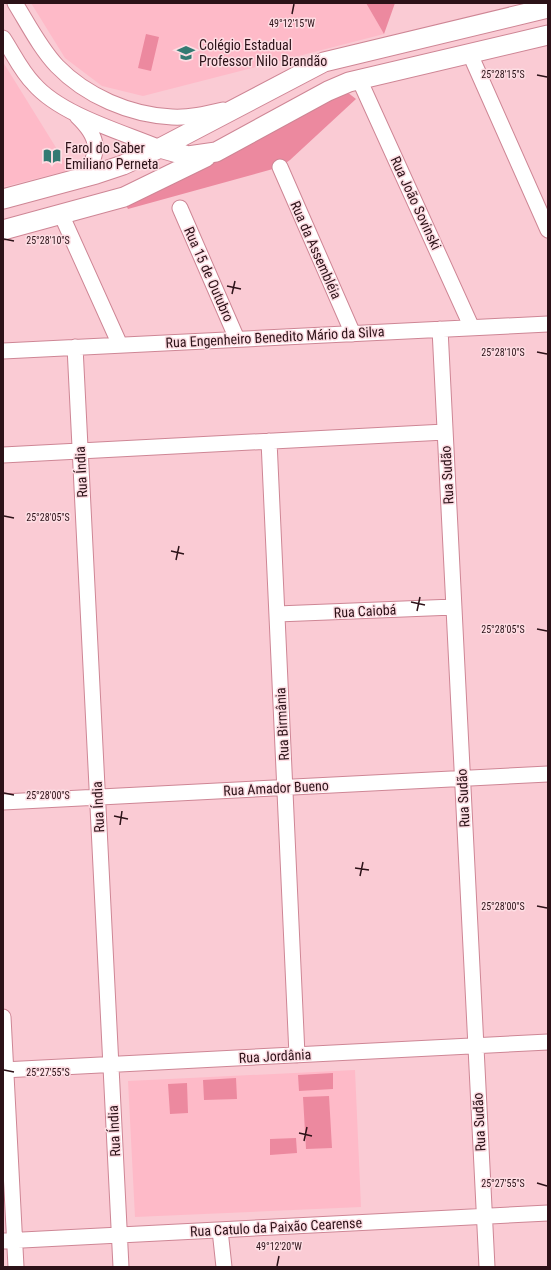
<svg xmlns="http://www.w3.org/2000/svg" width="551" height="1270" font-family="'Roboto Condensed',sans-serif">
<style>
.built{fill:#febac8}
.green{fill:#ec899f}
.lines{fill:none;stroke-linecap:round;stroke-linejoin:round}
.minor-casing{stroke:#ce8695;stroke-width:17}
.major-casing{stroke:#ce8695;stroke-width:21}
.minor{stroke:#fff;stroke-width:15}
.major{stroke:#fff;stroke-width:19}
.ticks{fill:none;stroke:#2c1218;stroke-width:1.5}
.labels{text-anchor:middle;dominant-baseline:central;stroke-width:3;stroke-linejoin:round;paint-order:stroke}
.poi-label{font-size:14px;fill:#2c1218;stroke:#fddde3;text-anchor:start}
.street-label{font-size:14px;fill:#2c1218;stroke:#fddde3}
.ticks-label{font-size:10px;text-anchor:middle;fill:#2c1218;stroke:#fddde3;stroke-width:3;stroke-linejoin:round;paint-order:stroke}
</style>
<rect width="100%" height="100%" fill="#facbd4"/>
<!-- built -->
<path class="built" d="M 31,3 L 366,3 L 384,34 L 143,96 L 102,86 L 65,58 Z
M 3,62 L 60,154 L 70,170 L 3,187 Z
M 355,1070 L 361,1207 L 135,1217 L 128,1081 Z"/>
<!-- green -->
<path class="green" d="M 366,3 L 395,3 L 384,34 Z
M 146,34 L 159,37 L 151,71 L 138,68 Z
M 347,92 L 356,99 L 290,160 L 280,167 L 128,209 L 125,203 L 328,100 Z
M 333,1073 L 333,1089 L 299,1091 L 298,1075 Z
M 236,1078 L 237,1099 L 204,1100 L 203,1080 Z
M 187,1083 L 188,1113 L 170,1114 L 168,1084 Z
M 329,1096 L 332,1148 L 306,1149 L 303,1097 Z
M 296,1138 L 297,1153 L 270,1155 L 270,1139 Z"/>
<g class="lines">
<!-- minor casing -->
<g class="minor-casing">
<path id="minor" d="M 15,3 C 28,24 40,48 57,66 C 86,96 130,115 172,117 C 189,118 206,114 223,110
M 3,38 C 13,53 21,71 34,84 C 61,115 122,132 160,148
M 470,54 L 548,230
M 359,79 L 472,328
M 77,116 C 100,138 100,151 84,178
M 280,167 L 353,334
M 180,208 L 237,339
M 61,214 L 120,345
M 440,329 L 487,1267
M 75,347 L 121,1267
M 3,351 L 548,324
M 269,441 L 297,1055
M 3,455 L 445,432
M 277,614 L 454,607
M 3,802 L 548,774
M 3,1017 L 16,1267
M 3,1070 L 548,1042
M 220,1230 L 224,1267
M 3,1241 L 548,1213"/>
</g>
<!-- major casing -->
<g class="major-casing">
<path id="major" d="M 160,148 L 188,156 L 216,152 L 328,91 L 349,82 L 548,35
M 3,199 L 96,174 L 123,165 L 160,148 L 324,62 L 548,8
M 3,230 L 124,197 L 206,157"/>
</g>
<!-- minor -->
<use href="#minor" class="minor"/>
<!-- major -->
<use href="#major" class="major"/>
</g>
<!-- ticks -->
<path class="ticks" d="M 292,14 L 294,4M 537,75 L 547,77M 4,239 L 14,241M 227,286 L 241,289M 232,294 L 235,281M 537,352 L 547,354M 4,516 L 14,518M 171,551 L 184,554M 176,560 L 179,546M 411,602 L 425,605M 417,611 L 420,597M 537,629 L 547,631M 4,793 L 14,795M 114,816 L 128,819M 120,825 L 122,811M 355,868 L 369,870M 360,876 L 363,862M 537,906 L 547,908M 4,1070 L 14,1072M 299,1133 L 312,1136M 304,1141 L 307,1127M 537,1183 L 547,1186M 277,1266 L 279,1256"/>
<!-- icons -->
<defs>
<g id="school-bare" transform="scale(1.38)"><path d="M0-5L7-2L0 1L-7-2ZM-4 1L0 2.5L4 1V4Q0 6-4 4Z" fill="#337a72" stroke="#fddde3" stroke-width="2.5" paint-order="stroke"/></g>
<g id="library-bare" transform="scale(1.38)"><path d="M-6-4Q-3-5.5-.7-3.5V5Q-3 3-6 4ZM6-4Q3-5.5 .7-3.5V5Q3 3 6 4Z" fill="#337a72" stroke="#fddde3" stroke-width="2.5" paint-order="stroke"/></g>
</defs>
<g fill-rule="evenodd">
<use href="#school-bare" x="186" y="53"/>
<use href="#library-bare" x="52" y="156"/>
</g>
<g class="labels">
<!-- poi labels -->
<g class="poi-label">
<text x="199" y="45">Colégio Estadual<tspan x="199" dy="16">Professor Nilo Brandão</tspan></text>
<text x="65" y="148">Farol do Saber<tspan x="65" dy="16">Emiliano Perneta</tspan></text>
</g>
<!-- street labels -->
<g class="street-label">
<text transform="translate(416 203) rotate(65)">Rua João Sovinski</text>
<text transform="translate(316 250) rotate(66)">Rua da Assembléia</text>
<text transform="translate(209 274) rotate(66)">Rua 15 de Outubro</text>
<text transform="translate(275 337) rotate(-3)">Rua Engenheiro Benedito Mário da Silva</text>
<text transform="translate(81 472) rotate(-93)">Rua Índia</text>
<text transform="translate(447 475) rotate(-93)">Rua Sudão</text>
<text transform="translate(365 611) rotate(-3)">Rua Caiobá</text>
<text transform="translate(282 724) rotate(-93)">Rua Birmânia</text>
<text transform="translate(276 788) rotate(-3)">Rua Amador Bueno</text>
<text transform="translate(463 798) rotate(-93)">Rua Sudão</text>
<text transform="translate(98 807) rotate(-93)">Rua Índia</text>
<text transform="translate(275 1056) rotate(-3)">Rua Jordânia</text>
<text transform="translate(479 1122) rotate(-93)">Rua Sudão</text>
<text transform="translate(114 1131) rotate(-93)">Rua Índia</text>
<text transform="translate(276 1227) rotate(-3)">Rua Catulo da Paixão Cearense</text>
</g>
</g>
<g class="ticks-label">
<text x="292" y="27">49°12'15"W</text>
<text x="503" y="78">25°28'15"S</text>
<text x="48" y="244">25°28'10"S</text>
<text x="503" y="356">25°28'10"S</text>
<text x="48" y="521">25°28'05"S</text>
<text x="503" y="633">25°28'05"S</text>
<text x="48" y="799">25°28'00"S</text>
<text x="503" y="910">25°28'00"S</text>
<text x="48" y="1076">25°27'55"S</text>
<text x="503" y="1187">25°27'55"S</text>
<text x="279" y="1250">49°12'20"W</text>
</g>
<!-- border -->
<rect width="551" height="1270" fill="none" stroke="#2c1218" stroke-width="8"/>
</svg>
